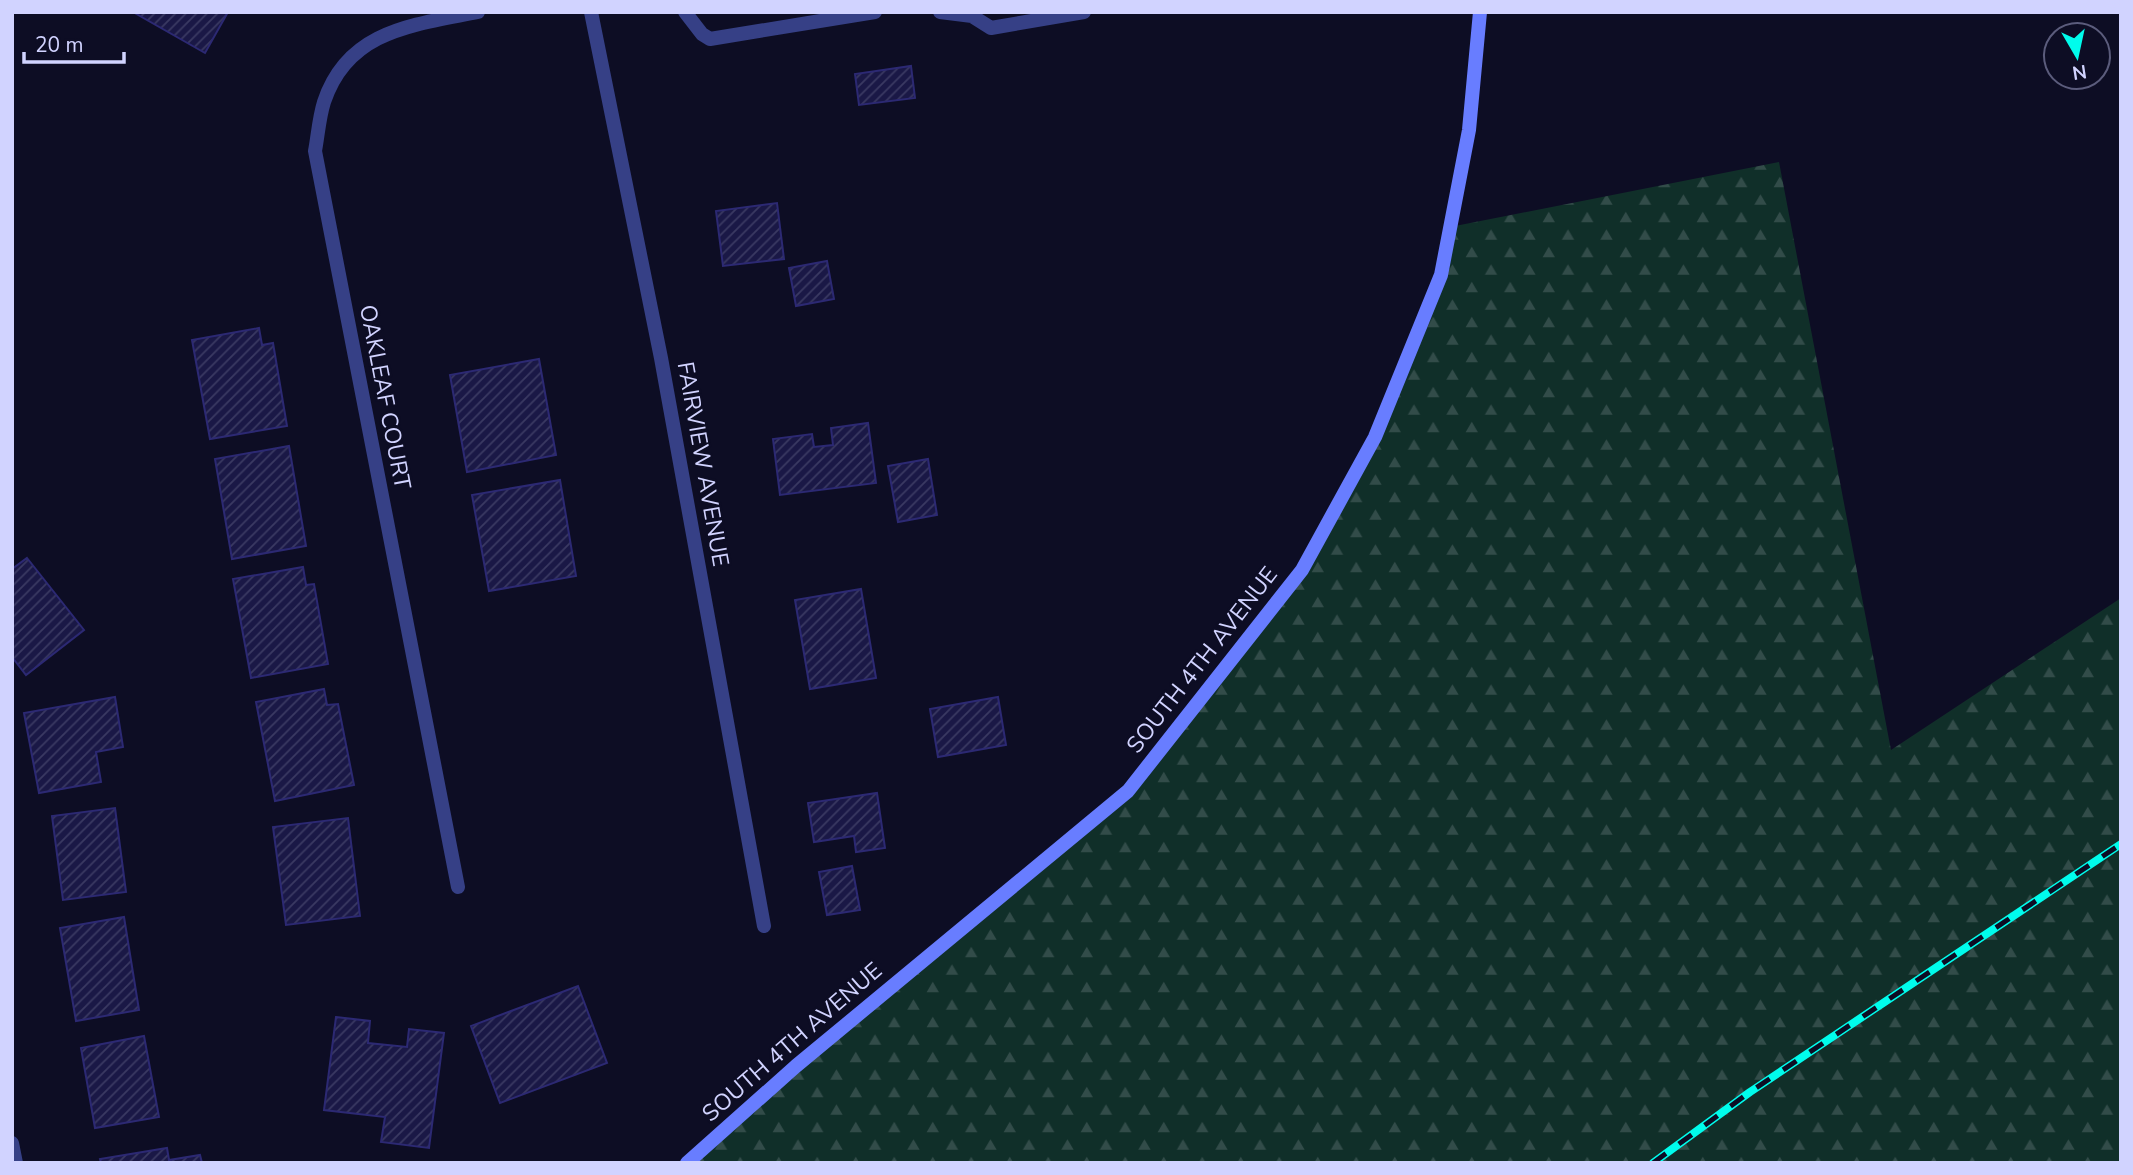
<svg xmlns="http://www.w3.org/2000/svg" width="2133" height="1175" font-family="'Nunito Sans',sans-serif">
<style>
.forest{fill:url(#forest-firs)}
.building{fill:url(#building-hatch);stroke:#2c2973;stroke-width:2}
.lines{fill:none;stroke-linecap:round;stroke-linejoin:round}
.lane{stroke:#364086;stroke-width:14}
.street{stroke:#364086;stroke-width:14}
.secondary{stroke:#687dff;stroke-width:14}
.rail-casing{stroke:#00fcec;stroke-width:8}
.rail{stroke:#0d0d24;stroke-width:5;stroke-dasharray:16;stroke-linecap:butt}
.labels{text-anchor:middle;dominant-baseline:central;stroke-width:5;stroke-linejoin:round;paint-order:stroke}
.street-label{font-size:23px;fill:#d1d3ff;stroke:#0d0d24}
</style>
<defs>
<pattern id="forest-firs" width="22" height="20" patternUnits="userSpaceOnUse" patternTransform="scale(1.75)"><rect width="22" height="20" fill="#102f29"/><path d="M5 1l3.5 6h-7zM16 11l3.5 6h-7z" fill="#324c49"/></pattern>
<pattern id="building-hatch" width="6" height="6" patternUnits="userSpaceOnUse" patternTransform="scale(1.75)"><rect width="6" height="6" fill="#1a1846"/><path d="M-1 1l2-2M0 6l6-6M5 7l2-2" fill="none" stroke="#3a3962"/></pattern>
</defs>
<rect width="100%" height="100%" fill="#0d0d24"/>
<!-- forest -->
<path class="forest" d="M 1779,162 L 1891,750 L 2121,598 L 2121,1163 L 687,1163 L 1128,791 L 1302,570 L 1376,437 L 1441,275 L 1450,227 Z"/>
<!-- building -->
<path class="building" d="M 133,12 L 228,12 L 205,53 Z
M 911,66 L 915,98 L 859,105 L 855,74 Z
M 777,203 L 784,259 L 723,266 L 716,211 Z
M 827,261 L 834,299 L 796,306 L 789,268 Z
M 259,328 L 262,345 L 273,343 L 287,426 L 210,439 L 192,340 Z
M 539,359 L 556,455 L 467,472 L 450,375 Z
M 868,423 L 876,483 L 780,495 L 773,439 L 812,434 L 814,447 L 833,445 L 831,428 Z
M 289,446 L 306,546 L 232,559 L 215,459 Z
M 928,459 L 937,515 L 898,522 L 888,466 Z
M 560,480 L 576,576 L 489,591 L 472,495 Z
M 27,558 L 84,630 L 26,675 L 12,657 L 12,569 Z
M 303,567 L 306,585 L 314,584 L 328,664 L 251,678 L 233,579 Z
M 861,589 L 876,678 L 810,689 L 795,600 Z
M 324,689 L 327,705 L 338,704 L 354,785 L 275,801 L 256,702 Z
M 115,697 L 123,747 L 96,752 L 101,782 L 39,793 L 24,713 Z
M 998,697 L 1006,745 L 938,757 L 930,709 Z
M 877,793 L 885,848 L 856,852 L 854,836 L 814,842 L 808,803 Z
M 115,808 L 126,892 L 63,900 L 52,816 Z
M 348,818 L 360,916 L 286,925 L 273,827 Z
M 852,866 L 860,910 L 827,915 L 819,872 Z
M 124,917 L 139,1010 L 76,1021 L 60,928 Z
M 578,986 L 607,1063 L 500,1103 L 471,1026 Z
M 336,1017 L 370,1021 L 368,1043 L 407,1047 L 409,1029 L 444,1033 L 429,1148 L 381,1142 L 385,1117 L 324,1110 Z
M 144,1036 L 159,1117 L 95,1128 L 81,1048 Z
M 167,1148 L 169,1160 L 200,1155 L 202,1163 L 101,1163 L 100,1159 Z"/>
<g class="lines">
<!-- lane -->
<path class="lane" d="M 685,12 L 702,34 L 710,39 L 875,12
M 940,12 L 972,16 L 991,28 L 1084,12"/>
<!-- street -->
<path class="street" d="M 591,12 L 661,358 L 764,926
M 458,887 L 315,151 C 318,135 319,118 324,102 C 348,30 413,25 478,12
M 12,1143 L 16,1163"/>
<!-- secondary -->
<path class="secondary" d="M 687,1163 L 796,1066 L 1128,791 L 1302,570 L 1375,437 L 1441,275 L 1469,130 L 1480,12"/>
<!-- rail casing -->
<g class="rail-casing">
<path id="rail" d="M 1653,1163 L 1750,1092 L 2121,844"/>
</g>
<!-- rail -->
<use href="#rail" class="rail"/>
</g>
<g class="labels">
<!-- street labels -->
<g class="street-label">
<text transform="translate(385 397) rotate(79)">OAKLEAF COURT</text>
<text transform="translate(703 464) rotate(80)">FAIRVIEW AVENUE</text>
<text transform="translate(1202 660) rotate(-52)">SOUTH 4TH AVENUE</text>
<text transform="translate(792 1042) rotate(-41)">SOUTH 4TH AVENUE</text>
</g>
</g>
<!-- border -->
<rect width="2133" height="1175" fill="none" stroke="#d1d3ff" stroke-width="28"/>
<!-- north arrow -->
<g transform="translate(2077 56) rotate(171)"><circle r="33" fill="#0d0d24" stroke="#5b5c7c" stroke-width="2"/>
<path d="M0-5L12 26L0 18L-12 26Z" fill="#00fcec"/>
<text y="-10" font-size="19" font-weight="bold" text-anchor="middle" fill="#d1d3ff">N</text>
</g>
<!-- scale -->
<path d="M24 52v10h100v-10" fill="none" stroke="#d1d3ff" stroke-width="3.5"/>
<text x="35" y="52" font-size="21" fill="#d1d3ff" stroke="#0d0d24" stroke-width="5" paint-order="stroke">20 m</text>
</svg>
